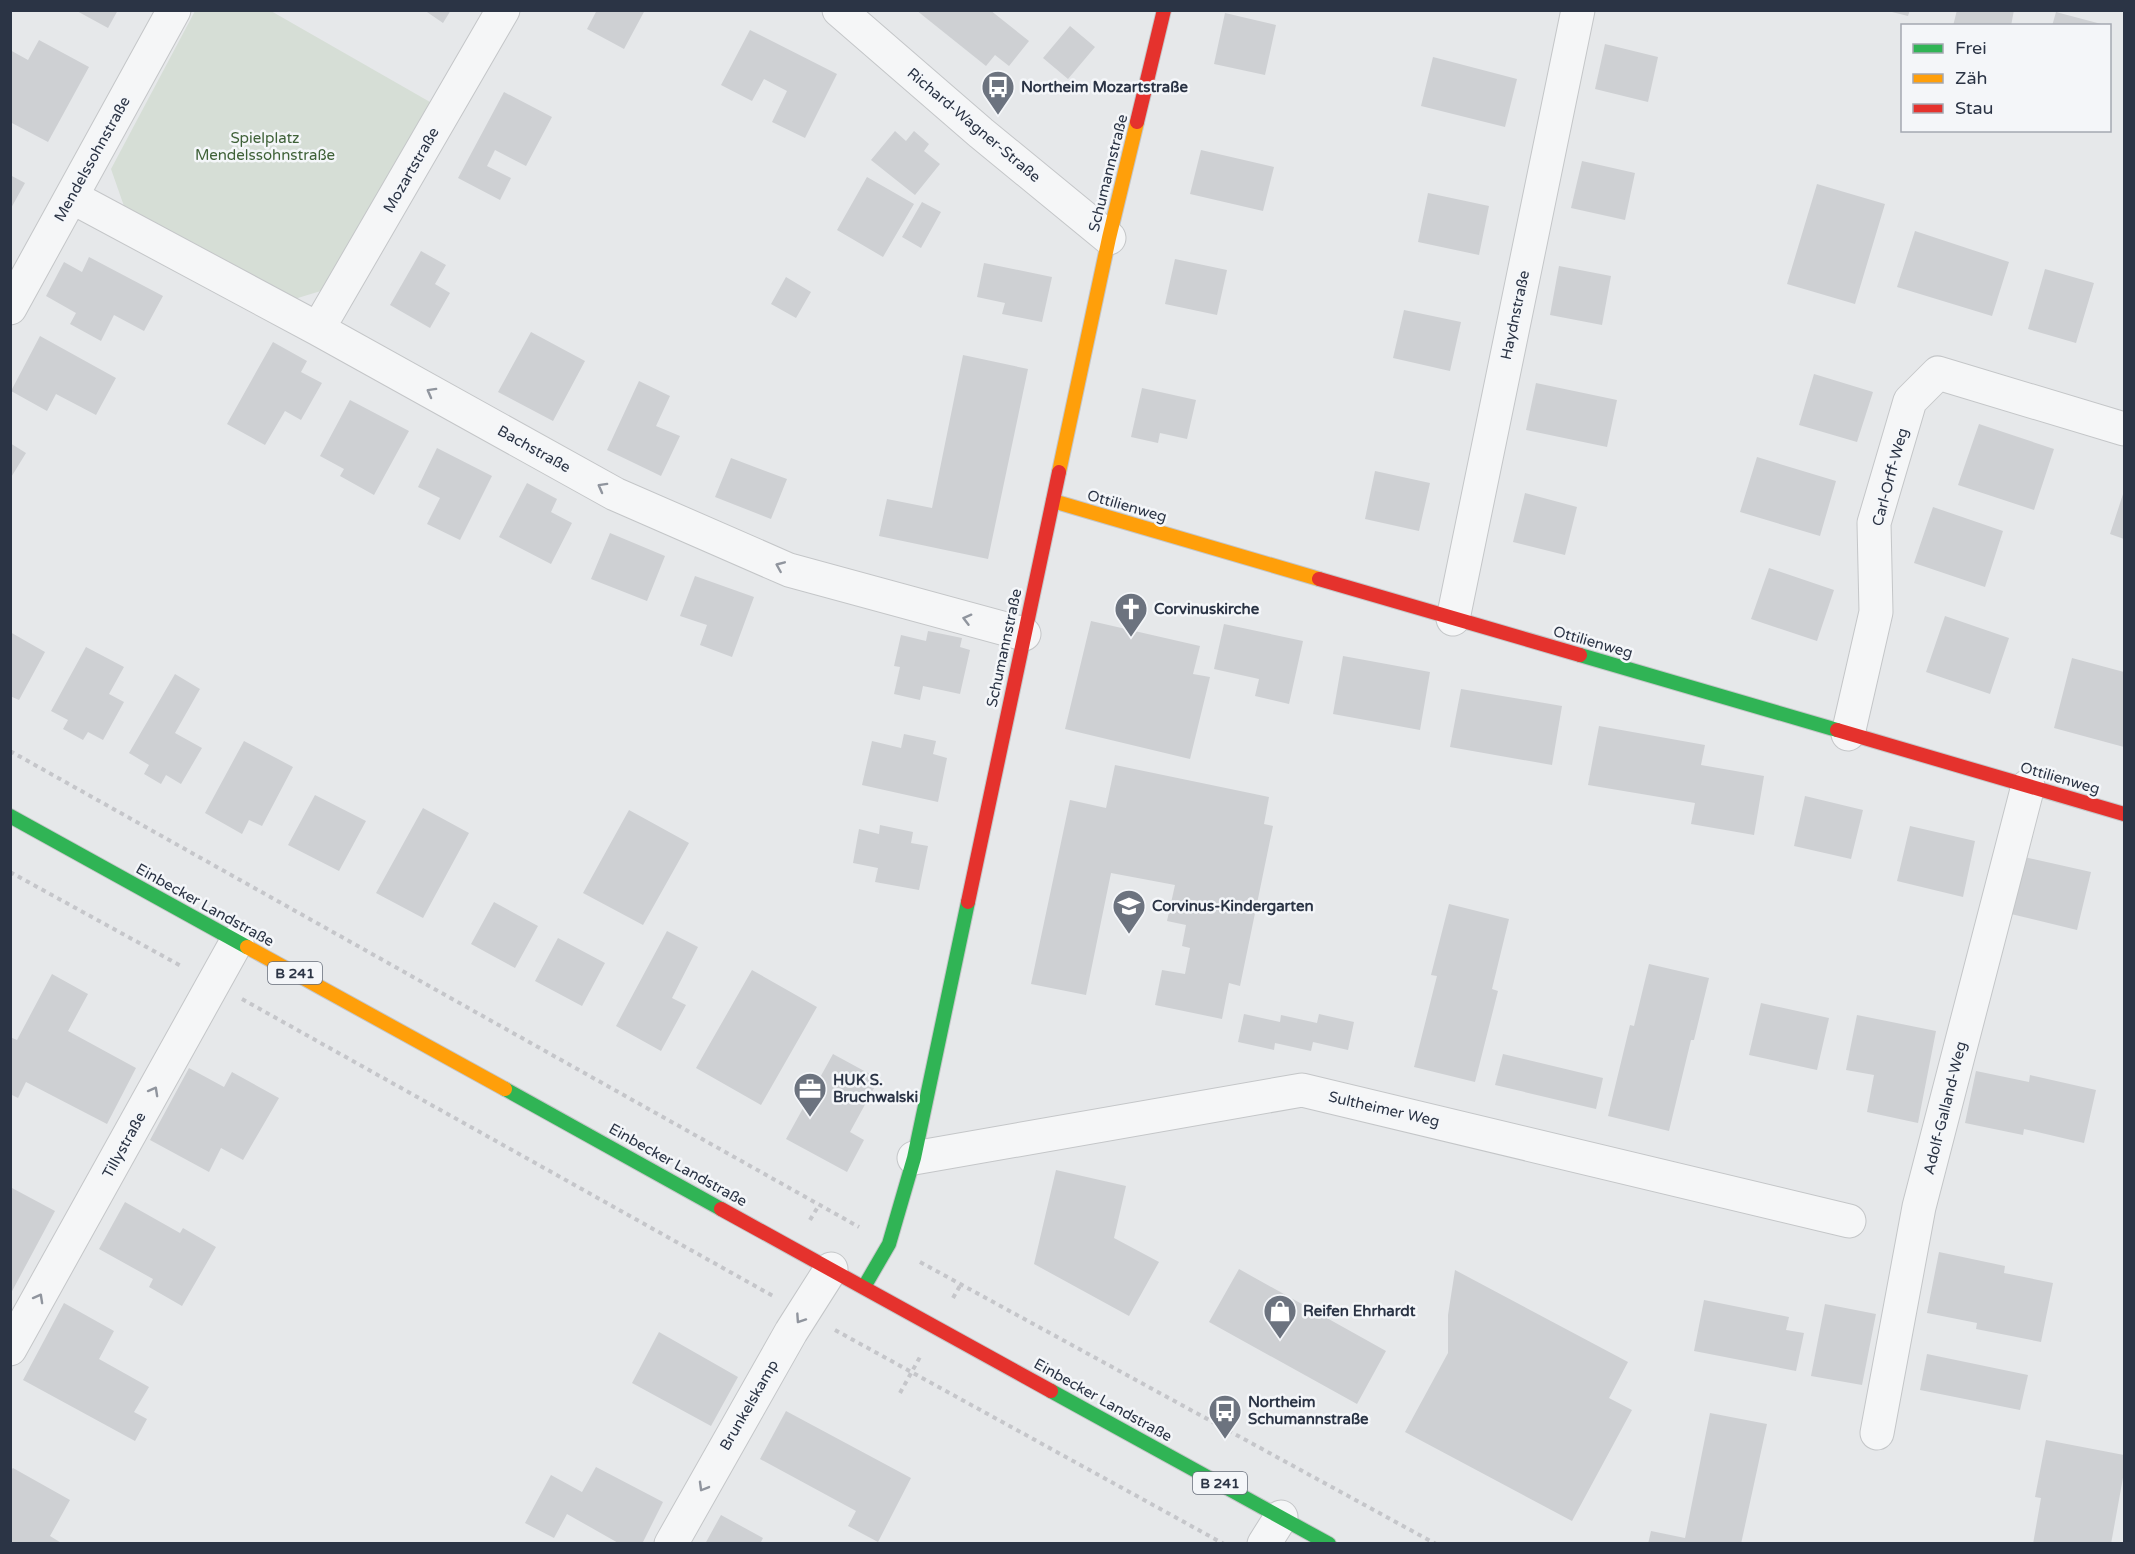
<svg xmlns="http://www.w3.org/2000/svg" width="2135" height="1554" font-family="'Varela Round',sans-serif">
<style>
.green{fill:#d6ded6}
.building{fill:#ced0d3}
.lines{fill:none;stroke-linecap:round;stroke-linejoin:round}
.street-casing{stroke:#c4c6c8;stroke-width:35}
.fast-casing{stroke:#c4c6c8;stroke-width:16}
.slow-casing{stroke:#c4c6c8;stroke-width:16}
.jam-casing{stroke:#c4c6c8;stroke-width:16}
.path{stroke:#c5c6ca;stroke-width:4;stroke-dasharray:4.5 4.5;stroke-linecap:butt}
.street{stroke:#f5f6f7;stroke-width:33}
.fast{stroke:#30b455;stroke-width:14}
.slow{stroke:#ff9f0a;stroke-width:14}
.jam{stroke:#e5322d;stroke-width:14}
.oneway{stroke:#90959e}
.labels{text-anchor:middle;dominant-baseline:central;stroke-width:5;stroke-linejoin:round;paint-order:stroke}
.shield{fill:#f4f6f9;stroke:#676e7b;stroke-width:1.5}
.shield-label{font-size:14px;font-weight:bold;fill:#2b3445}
.poi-label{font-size:15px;font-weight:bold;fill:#2b3445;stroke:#f4f6f9;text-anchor:start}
.street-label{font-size:15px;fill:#2b3445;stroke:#f4f6f9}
.park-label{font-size:15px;fill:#3f6138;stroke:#f4f6f9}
</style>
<rect width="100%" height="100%" fill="#e6e8ea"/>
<!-- green -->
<path class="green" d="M 195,11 L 271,11 L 430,102 L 324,290 L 288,301 L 125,209 L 111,169 Z"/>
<!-- building -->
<path class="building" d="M 75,10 L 118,10 L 108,28 Z
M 424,10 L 451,10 L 443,23 Z
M 597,10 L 645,10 L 624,49 L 587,29 Z
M 916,10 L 990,10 L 1029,41 L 1009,66 L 995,55 L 986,66 Z
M 1884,10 L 1910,10 L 1908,16 Z
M 1957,10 L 2014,10 L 2011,26 L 1953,26 Z
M 2056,12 L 2105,25 L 2104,26 L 2052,26 Z
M 1225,13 L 1276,25 L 1265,75 L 1214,64 Z
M 1070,26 L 1095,47 L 1068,79 L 1043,58 Z
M 750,30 L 837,74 L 805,138 L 772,122 L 787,91 L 764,79 L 752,101 L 721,85 Z
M 39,40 L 89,67 L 48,142 L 10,122 L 10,50 L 28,60 Z
M 1605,44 L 1658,57 L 1648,102 L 1595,89 Z
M 1433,57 L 1517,79 L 1505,127 L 1421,106 Z
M 504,92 L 552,117 L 526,166 L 495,150 L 487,166 L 511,178 L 500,200 L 458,178 Z
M 895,131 L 906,141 L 914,131 L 929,144 L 924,151 L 940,164 L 915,195 L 871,160 Z
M 1201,150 L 1274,167 L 1263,211 L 1190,194 Z
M 1582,161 L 1635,173 L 1625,220 L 1571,208 Z
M 10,175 L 25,183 L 10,210 Z
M 867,177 L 914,204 L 883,257 L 837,230 Z
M 1817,184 L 1885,204 L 1855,304 L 1787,284 Z
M 1428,193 L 1489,206 L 1479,255 L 1418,242 Z
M 922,202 L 941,212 L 921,248 L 902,237 Z
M 1915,231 L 2009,262 L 1992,316 L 1897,287 Z
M 421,251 L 446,265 L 435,284 L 450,293 L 430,328 L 390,305 Z
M 89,257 L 163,296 L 144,331 L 114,315 L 101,341 L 70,324 L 76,313 L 46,296 L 64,262 L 82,272 Z
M 1175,259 L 1227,270 L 1217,315 L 1165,304 Z
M 984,263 L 1052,277 L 1042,322 L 1002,314 L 1005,303 L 977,297 Z
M 1559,266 L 1611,276 L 1602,325 L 1550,315 Z
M 2045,269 L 2094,283 L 2076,343 L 2028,329 Z
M 786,277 L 811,292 L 796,318 L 771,304 Z
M 1404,310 L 1461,322 L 1450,371 L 1393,358 Z
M 531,332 L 585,361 L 553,421 L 498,392 Z
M 40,336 L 116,378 L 96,415 L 56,394 L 47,411 L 11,391 Z
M 273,342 L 307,361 L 301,372 L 322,383 L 301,420 L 285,411 L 265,445 L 227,424 Z
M 963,355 L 1028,369 L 988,559 L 879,536 L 887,499 L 932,508 Z
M 1814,374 L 1873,392 L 1857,442 L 1799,425 Z
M 639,381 L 670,396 L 656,426 L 680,436 L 661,476 L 607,450 Z
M 1536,383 L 1617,400 L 1607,447 L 1526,430 Z
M 1142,388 L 1196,400 L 1187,439 L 1160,433 L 1158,443 L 1131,437 Z
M 350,400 L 409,431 L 374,495 L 340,476 L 344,469 L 320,456 Z
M 1979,424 L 2054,449 L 2034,510 L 1958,485 Z
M 10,443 L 26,453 L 10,479 Z
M 437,448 L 492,476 L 460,540 L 427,524 L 440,498 L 418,487 Z
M 1757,457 L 1836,481 L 1820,536 L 1740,512 Z
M 731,458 L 787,479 L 771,519 L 715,497 Z
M 1375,471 L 1430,483 L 1419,531 L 1365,519 Z
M 527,483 L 557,499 L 551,512 L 572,523 L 551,564 L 499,537 Z
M 2124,491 L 2124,539 L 2110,534 Z
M 1525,493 L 1577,507 L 1565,555 L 1513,542 Z
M 1933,507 L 2003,531 L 1985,587 L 1914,563 Z
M 610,533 L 665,556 L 647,601 L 591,579 Z
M 1769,568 L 1834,590 L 1817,641 L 1751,619 Z
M 695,576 L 754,597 L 732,657 L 700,645 L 707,625 L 680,616 Z
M 1945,616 L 2009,638 L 1990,694 L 1926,672 Z
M 1091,621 L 1200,646 L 1193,674 L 1210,677 L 1190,759 L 1065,729 Z
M 1224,624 L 1303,641 L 1289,704 L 1255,696 L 1259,679 L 1214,669 Z
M 928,631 L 962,638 L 960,647 L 970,650 L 960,694 L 923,686 L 920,700 L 894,694 L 900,667 L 894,666 L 901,635 L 926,641 Z
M 10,632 L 45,652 L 19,700 L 10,696 Z
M 86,647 L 124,667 L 109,694 L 124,702 L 103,740 L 88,732 L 83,740 L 63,729 L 68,720 L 51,711 Z
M 1343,656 L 1430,672 L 1420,730 L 1333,714 Z
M 2072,658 L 2124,672 L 2124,747 L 2054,728 Z
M 175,674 L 200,689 L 175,733 L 202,748 L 181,784 L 166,775 L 161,784 L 144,774 L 149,765 L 129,753 Z
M 1461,689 L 1562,706 L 1552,765 L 1450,747 Z
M 1599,726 L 1705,745 L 1701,765 L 1764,776 L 1754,835 L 1691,824 L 1695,803 L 1588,785 Z
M 904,734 L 936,741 L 933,754 L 947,758 L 938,802 L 862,785 L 872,741 L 901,748 Z
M 244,741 L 293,767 L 262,826 L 249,820 L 242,834 L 205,813 Z
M 1115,765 L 1269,797 L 1264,824 L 1273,826 L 1240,986 L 1229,983 L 1222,1019 L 1155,1005 L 1162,970 L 1185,974 L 1190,948 L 1182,946 L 1186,925 L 1167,921 L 1175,885 L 1111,873 L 1086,995 L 1031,984 L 1070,800 L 1106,808 Z
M 315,795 L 366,821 L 339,871 L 288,845 Z
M 1805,796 L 1863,810 L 1851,859 L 1794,846 Z
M 423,808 L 469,833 L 423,918 L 376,893 Z
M 629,810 L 689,843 L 643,925 L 583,893 Z
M 880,825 L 913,832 L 911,843 L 928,846 L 919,890 L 875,882 L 878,868 L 853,863 L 859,829 L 879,834 Z
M 1910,826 L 1975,841 L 1963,897 L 1897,881 Z
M 2024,857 L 2091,872 L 2077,930 L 2011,914 Z
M 494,902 L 538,926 L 515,968 L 471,944 Z
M 1449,904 L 1509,919 L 1492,989 L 1498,991 L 1475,1082 L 1414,1067 L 1437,976 L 1431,975 Z
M 667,931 L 698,947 L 672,998 L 686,1005 L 661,1051 L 616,1026 Z
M 558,938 L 605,963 L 582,1006 L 535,981 Z
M 1649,964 L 1709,978 L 1694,1040 L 1691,1040 L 1669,1131 L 1608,1116 L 1630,1025 L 1634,1026 Z
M 752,970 L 817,1007 L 761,1105 L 696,1068 Z
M 52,974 L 88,994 L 68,1031 L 136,1068 L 107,1124 L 26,1082 L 18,1098 L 10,1094 L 10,1037 L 17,1040 Z
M 1761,1003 L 1829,1018 L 1817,1070 L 1749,1055 Z
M 1244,1014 L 1280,1022 L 1281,1015 L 1317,1023 L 1319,1014 L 1354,1022 L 1348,1050 L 1313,1042 L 1311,1051 L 1275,1043 L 1274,1050 L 1238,1042 Z
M 1857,1015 L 1936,1031 L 1918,1123 L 1867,1112 L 1874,1075 L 1846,1070 Z
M 833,1054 L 879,1079 L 850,1132 L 864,1140 L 847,1172 L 786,1139 Z
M 1503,1054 L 1603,1078 L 1596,1109 L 1495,1085 Z
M 189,1068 L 224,1087 L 232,1072 L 279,1098 L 243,1160 L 221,1148 L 209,1172 L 150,1140 Z
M 1976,1071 L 2029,1082 L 2030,1075 L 2096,1090 L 2084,1143 L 2024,1129 L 2023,1135 L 1965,1123 Z
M 1056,1170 L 1126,1186 L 1114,1238 L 1159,1262 L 1129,1316 L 1034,1264 Z
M 12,1188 L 55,1211 L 10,1295 L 10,1191 Z
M 125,1202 L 180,1233 L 183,1228 L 216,1247 L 182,1306 L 149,1287 L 153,1279 L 99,1249 Z
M 1939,1252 L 2005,1266 L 2004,1273 L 2053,1283 L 2041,1342 L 1976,1329 L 1977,1323 L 1927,1313 Z
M 1239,1269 L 1386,1351 L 1357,1404 L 1209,1322 Z
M 1455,1270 L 1628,1362 L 1609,1398 L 1632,1410 L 1572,1521 L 1405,1432 L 1448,1353 L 1448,1315 Z
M 1704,1300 L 1789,1317 L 1786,1330 L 1804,1333 L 1796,1371 L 1694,1351 Z
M 64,1303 L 114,1331 L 99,1359 L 149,1387 L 134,1412 L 147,1419 L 135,1441 L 23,1380 Z
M 1825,1304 L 1876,1314 L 1862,1385 L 1811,1376 Z
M 659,1332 L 738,1377 L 711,1426 L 632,1383 Z
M 1927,1354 L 2028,1375 L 2020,1410 L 1920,1390 Z
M 786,1411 L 911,1478 L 878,1542 L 848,1526 L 856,1511 L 760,1459 Z
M 1710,1413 L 1767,1424 L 1741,1544 L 1648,1544 L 1651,1531 L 1685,1538 Z
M 2046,1440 L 2124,1455 L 2124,1472 L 2111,1544 L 2033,1544 L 2041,1498 L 2035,1497 Z
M 596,1467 L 663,1502 L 642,1544 L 620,1544 L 567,1514 L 554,1538 L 525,1523 L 551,1475 L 582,1492 Z
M 13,1468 L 70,1500 L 50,1536 L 63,1544 L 10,1544 L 10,1471 Z
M 721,1515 L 763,1538 L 760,1544 L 705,1544 Z"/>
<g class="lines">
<!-- street casing -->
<g class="street-casing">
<path id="street" d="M 839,10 L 981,133 L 1109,238
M 72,197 L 318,329 L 615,494 L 789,570 L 1024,634
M 10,308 L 174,10
M 318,329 L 503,10
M 1453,619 L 1578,10
M 1848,734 L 1876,612 L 1874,523 L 1910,401 L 1938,373 L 2124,429
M 914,1158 L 1302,1090 L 1849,1221
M 10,1349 L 237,941
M 1877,1433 L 1919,1207 L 2028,786
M 671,1544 L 791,1332 L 831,1269
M 1264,1544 L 1281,1517"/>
</g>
<!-- fast casing -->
<g class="fast-casing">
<path id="fast" d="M 1580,655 L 1837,730
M 10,816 L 247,947
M 505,1089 L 721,1209
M 864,1287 L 889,1244 L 914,1158 L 968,902
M 1051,1391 L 1329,1544"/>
</g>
<!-- slow casing -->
<g class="slow-casing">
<path id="slow" d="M 1059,472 L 1109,238 L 1137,122
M 1053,501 L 1319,579
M 247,947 L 505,1089"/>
</g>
<!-- jam casing -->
<g class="jam-casing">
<path id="jam" d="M 1137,122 L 1164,10
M 1319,579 L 1580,655
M 1837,730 L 2124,814
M 968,902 L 1059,472
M 721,1209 L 1051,1391"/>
</g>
<!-- path -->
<path class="path" d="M 10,751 L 859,1227
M 10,872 L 183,967
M 242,999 L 773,1296
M 810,1220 L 819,1205
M 920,1262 L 1436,1544
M 953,1298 L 961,1284
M 835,1330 L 1224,1544
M 900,1393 L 920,1357"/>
<!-- street -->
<use href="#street" class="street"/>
<!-- fast -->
<use href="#fast" class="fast"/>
<!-- slow -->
<use href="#slow" class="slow"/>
<!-- jam -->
<use href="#jam" class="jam"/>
</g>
<!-- one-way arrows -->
<defs><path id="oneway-chevron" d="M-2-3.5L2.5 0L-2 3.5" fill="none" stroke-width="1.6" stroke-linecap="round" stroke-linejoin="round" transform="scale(1.5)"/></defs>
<g class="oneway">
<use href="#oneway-chevron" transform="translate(431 392) rotate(-151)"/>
<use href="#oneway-chevron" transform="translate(602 487) rotate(-151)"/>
<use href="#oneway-chevron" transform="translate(780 566) rotate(-157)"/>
<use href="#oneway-chevron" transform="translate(967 619) rotate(-165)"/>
<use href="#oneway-chevron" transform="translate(154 1091) rotate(-61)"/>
<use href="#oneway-chevron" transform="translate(39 1298) rotate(-61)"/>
<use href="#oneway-chevron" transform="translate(800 1319) rotate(124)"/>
<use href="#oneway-chevron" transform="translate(703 1487) rotate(120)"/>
</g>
<!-- icons -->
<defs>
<g id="bus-pin" transform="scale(1.725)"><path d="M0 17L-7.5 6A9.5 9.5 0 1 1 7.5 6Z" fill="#6c737f" stroke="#f4f6f9"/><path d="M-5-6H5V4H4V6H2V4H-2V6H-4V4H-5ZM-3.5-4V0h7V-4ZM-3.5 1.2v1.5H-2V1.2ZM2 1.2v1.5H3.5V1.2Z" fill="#fff"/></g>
<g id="church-pin" transform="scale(1.725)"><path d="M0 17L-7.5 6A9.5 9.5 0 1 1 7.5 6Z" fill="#6c737f" stroke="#f4f6f9"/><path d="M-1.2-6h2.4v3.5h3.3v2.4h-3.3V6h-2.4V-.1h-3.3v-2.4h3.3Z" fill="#fff"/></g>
<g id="school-pin" transform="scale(1.725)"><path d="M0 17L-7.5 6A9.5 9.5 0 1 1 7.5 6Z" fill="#6c737f" stroke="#f4f6f9"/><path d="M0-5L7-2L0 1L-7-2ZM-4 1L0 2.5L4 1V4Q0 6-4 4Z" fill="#fff"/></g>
<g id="office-pin" transform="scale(1.725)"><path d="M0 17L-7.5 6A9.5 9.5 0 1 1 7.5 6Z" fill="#6c737f" stroke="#f4f6f9"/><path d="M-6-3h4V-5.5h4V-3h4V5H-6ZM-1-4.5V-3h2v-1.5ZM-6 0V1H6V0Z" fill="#fff"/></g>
<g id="shop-pin" transform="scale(1.725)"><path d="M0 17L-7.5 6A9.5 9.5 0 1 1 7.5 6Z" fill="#6c737f" stroke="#f4f6f9"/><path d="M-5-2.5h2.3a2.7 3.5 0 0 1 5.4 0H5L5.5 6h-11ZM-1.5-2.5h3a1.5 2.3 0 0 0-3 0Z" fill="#fff"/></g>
</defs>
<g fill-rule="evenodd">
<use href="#bus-pin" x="998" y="87"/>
<use href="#church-pin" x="1131" y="609"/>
<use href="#school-pin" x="1129" y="906"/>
<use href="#office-pin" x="810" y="1089"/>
<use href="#shop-pin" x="1280" y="1311"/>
<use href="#bus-pin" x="1225" y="1411"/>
</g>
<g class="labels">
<!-- shield labels -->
<g class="shield">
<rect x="268" y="962" width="54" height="22" rx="4.5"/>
<rect x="1193" y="1472" width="54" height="22" rx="4.5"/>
</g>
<g class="shield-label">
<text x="295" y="973">B 241</text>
<text x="1220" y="1483">B 241</text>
</g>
<!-- poi labels -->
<g class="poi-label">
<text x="1021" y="87">Northeim Mozartstraße</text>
<text x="1154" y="609">Corvinuskirche</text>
<text x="1152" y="906">Corvinus-Kindergarten</text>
<text x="833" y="1080">HUK S.<tspan x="833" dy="17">Bruchwalski</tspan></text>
<text x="1303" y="1311">Reifen Ehrhardt</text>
<text x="1248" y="1402">Northeim<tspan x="1248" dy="17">Schumannstraße</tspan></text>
</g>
<!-- street labels -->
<g class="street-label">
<text transform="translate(974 125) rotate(40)">Richard-Wagner-Straße</text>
<text transform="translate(92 159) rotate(-61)">Mendelssohnstraße</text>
<text transform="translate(411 170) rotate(-60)">Mozartstraße</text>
<text transform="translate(1108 173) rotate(-76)">Schumannstraße</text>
<text transform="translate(1515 315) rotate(-78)">Haydnstraße</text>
<text transform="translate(534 449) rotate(29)">Bachstraße</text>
<text transform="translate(1890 477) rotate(-75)">Carl-Orff-Weg</text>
<text transform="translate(1127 506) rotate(16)">Ottilienweg</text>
<text transform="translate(1593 642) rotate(16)">Ottilienweg</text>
<text transform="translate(1004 648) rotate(-78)">Schumannstraße</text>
<text transform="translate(2060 778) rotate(16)">Ottilienweg</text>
<text transform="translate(205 905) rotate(29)">Einbecker Landstraße</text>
<text transform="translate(1945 1108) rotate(-76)">Adolf-Galland-Weg</text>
<text transform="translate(1384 1109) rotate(13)">Sultheimer Weg</text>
<text transform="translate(124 1145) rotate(-61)">Tillystraße</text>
<text transform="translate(678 1165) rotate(29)">Einbecker Landstraße</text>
<text transform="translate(1103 1400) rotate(29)">Einbecker Landstraße</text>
<text transform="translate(749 1405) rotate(-60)">Brunkelskamp</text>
</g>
<!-- park labels -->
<g class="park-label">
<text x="265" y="138">Spielplatz<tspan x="265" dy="17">Mendelssohnstraße</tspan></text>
</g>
</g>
<!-- border -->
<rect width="2135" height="1554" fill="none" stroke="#2b3445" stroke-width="24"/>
<!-- legend -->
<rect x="1901" y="24" width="210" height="108" fill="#f4f6f9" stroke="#a4a8b1" stroke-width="1.5"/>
<rect x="1913" y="44" width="30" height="9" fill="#30b455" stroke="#a4a8b1" stroke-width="1.5"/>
<text x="1955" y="54" font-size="18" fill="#2b3445">Frei</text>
<rect x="1913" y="74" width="30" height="9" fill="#ff9f0a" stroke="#a4a8b1" stroke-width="1.5"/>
<text x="1955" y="84" font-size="18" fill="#2b3445">Zäh</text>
<rect x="1913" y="104" width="30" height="9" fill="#e5322d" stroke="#a4a8b1" stroke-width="1.5"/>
<text x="1955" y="114" font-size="18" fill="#2b3445">Stau</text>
</svg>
